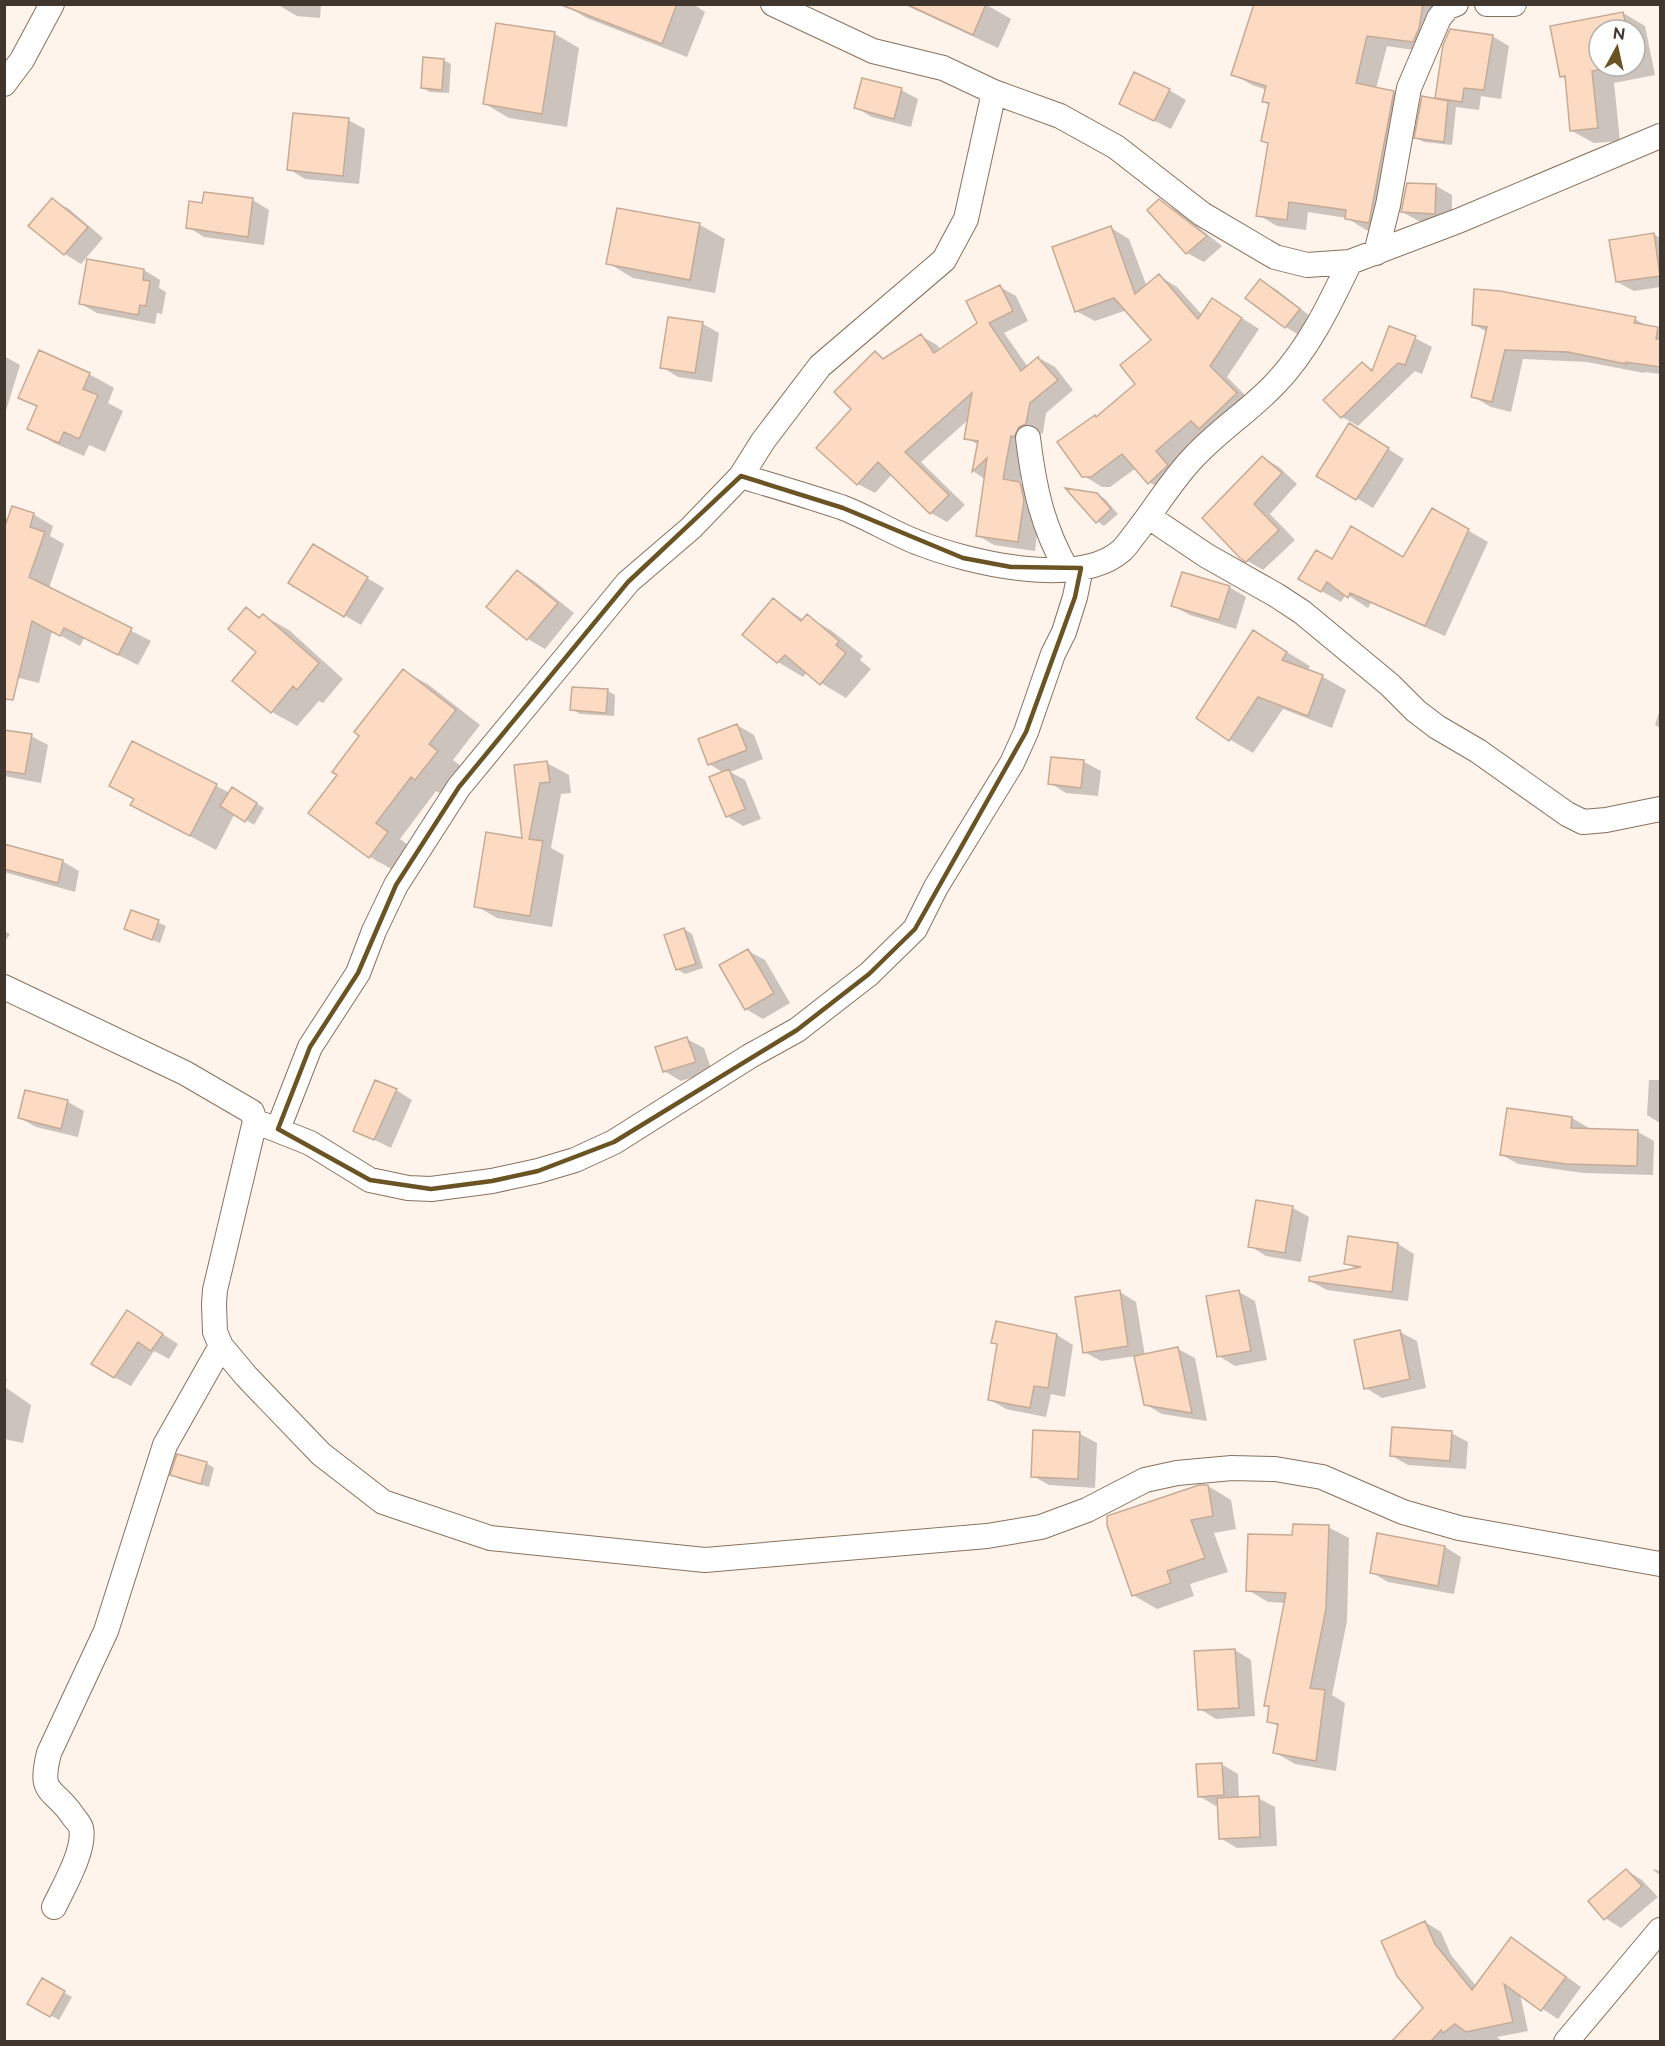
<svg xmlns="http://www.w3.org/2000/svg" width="1665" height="2046" font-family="Raleway,sans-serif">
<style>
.shadow{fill:#0003;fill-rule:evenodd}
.building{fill:#fcdbc2;stroke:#c5ab97;stroke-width:1.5}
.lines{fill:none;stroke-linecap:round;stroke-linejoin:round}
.minor-casing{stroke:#89715e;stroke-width:26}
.minor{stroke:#fff;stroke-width:24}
.marked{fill:none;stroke:#6b5424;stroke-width:4.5;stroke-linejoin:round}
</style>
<rect width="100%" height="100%" fill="#fff4eb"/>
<!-- shadow -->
<path class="shadow" d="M 280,4 L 321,4 L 320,18 L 297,16 L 280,6 Z
M 563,4 L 693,4 L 705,12 L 687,57 L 587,18 Z
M 903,4 L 985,4 L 1011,19 L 998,48 Z
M 1255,4 L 1430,4 L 1442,12 L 1433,53 L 1387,46 L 1376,89 L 1393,92 L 1413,103 L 1388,233 L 1366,230 L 1347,218 L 1308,212 L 1306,230 L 1277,226 L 1258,215 L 1269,144 L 1263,141 L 1270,105 L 1264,101 L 1267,90 L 1252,85 L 1233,74 Z
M 1623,13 L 1645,26 L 1655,75 L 1614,83 L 1620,141 L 1594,143 L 1572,131 L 1567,79 L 1561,76 L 1551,27 ZM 1599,30 L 1635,30 L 1635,66 L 1599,66 Z
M 497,25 L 555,34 L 579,48 L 567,127 L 509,118 L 485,104 Z
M 1492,36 L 1509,46 L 1501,99 L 1481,96 L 1479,110 L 1456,107 L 1452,145 L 1424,142 L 1416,138 L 1445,102 L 1437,97 Z
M 443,60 L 451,64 L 449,93 L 430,92 L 423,88 Z
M 901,90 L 918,99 L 911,127 L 872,117 L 855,107 Z
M 1169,90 L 1186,100 L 1171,129 L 1121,104 Z
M 348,120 L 365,129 L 359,184 L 305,179 L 289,169 Z
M 1436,186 L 1452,195 L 1452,223 L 1419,221 L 1402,212 Z
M 53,200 L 69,209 L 103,238 L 81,264 L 65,254 L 31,226 Z
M 253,200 L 269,210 L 264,245 L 204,237 L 188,227 L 203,204 Z
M 1160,201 L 1176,210 L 1222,246 L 1204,262 L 1187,253 Z
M 700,225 L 725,239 L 715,293 L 633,278 L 608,263 Z
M 1111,228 L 1129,239 L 1147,287 L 1159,276 L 1177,287 L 1203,316 L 1231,311 L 1259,329 L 1227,377 L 1254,404 L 1208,432 L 1173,462 L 1185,476 L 1167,493 L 1149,482 L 1136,468 L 1110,487 L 1102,487 L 1084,476 L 1095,416 L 1098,418 L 1137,384 L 1153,341 L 1127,310 L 1095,321 L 1076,311 Z
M 1654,234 L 1660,238 L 1660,287 L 1634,291 L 1617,282 Z
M 144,270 L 160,280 L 159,288 L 166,292 L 162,314 L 157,313 L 155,324 L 97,313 L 81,304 Z
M 1260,281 L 1277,290 L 1315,320 L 1302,337 L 1286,327 Z
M 1000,287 L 1016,296 L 1028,321 L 1004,333 L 1028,367 L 1039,358 L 1055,367 L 1073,390 L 1046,413 L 1043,433 L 1036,436 L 1027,445 L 1020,483 L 1037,493 L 1040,510 L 1035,551 L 994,545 L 977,535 L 985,479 L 974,472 L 979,445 L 966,438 L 969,419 L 921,462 L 965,505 L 947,522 L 931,513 L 892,474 L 875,493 L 858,484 L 854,409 L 875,353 L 885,359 L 921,336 L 937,345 L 941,350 L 979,324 Z
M 669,319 L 703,324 L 719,333 L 712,382 L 678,377 L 662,367 Z
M 1635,319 L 1649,327 L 1660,330 L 1660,374 L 1645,372 L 1644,373 L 1587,362 L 1523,359 L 1511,412 L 1491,407 L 1472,396 L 1487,332 L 1473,324 Z
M 1415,338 L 1432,347 L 1422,374 L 1415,371 L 1358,426 L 1342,417 L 1362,364 L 1374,370 Z
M 4,356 L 20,365 L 4,417 Z
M 89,374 L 114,388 L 108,403 L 123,411 L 105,452 L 89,445 L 84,456 L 54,443 L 29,428 L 38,407 L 20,397 Z
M 1366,435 L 1404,459 L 1373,508 L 1318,475 Z
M 1262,457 L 1279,467 L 1297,484 L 1270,514 L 1295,540 L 1263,570 L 1241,557 Z
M 1097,494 L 1105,499 L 1118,514 L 1104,526 L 1097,521 Z
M 1433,510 L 1488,542 L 1445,636 L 1371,603 L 1368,608 L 1346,594 L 1341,602 L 1300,579 L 1332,561 L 1404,559 Z
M 33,514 L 53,526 L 50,536 L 64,544 L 49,588 L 151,641 L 138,665 L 84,638 L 80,646 L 52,631 L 39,683 L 15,677 L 4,671 L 4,518 L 9,520 Z
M 313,546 L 384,588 L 361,625 L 290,583 Z
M 518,571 L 534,581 L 574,613 L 545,649 L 528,639 L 489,607 Z
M 1229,587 L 1246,597 L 1236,629 L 1190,615 L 1173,606 Z
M 773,600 L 804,620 L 807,616 L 832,631 L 863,656 L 860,660 L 871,669 L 846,698 L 821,683 L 807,672 L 803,677 L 778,662 L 745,634 Z
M 246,609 L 262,618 L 264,616 L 289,630 L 343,679 L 323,703 L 319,701 L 297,726 L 272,712 L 234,680 L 258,652 Z
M 1277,646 L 1310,666 L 1307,671 L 1323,677 L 1346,690 L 1332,728 L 1283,709 L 1253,753 L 1229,739 Z
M 404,671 L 429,685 L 480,725 L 453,760 L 462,767 L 441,794 L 436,791 L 400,839 L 412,848 L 395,871 L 370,857 L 361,736 Z
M 608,691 L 615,695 L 614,716 L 580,714 L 572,709 Z
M 1660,709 L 1660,728 L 1655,725 Z
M 737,725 L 754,735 L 763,759 L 730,772 L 745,780 L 761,819 L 743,826 L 727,816 L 724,773 L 709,764 Z
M 4,731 L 31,736 L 48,745 L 41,783 L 4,776 Z
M 133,743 L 230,793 L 240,793 L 264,808 L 254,825 L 235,813 L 216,850 L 132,805 L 135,799 Z
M 1053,758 L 1084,762 L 1101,771 L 1098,796 L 1066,793 L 1050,783 Z
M 547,763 L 569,775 L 571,793 L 561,794 L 551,848 L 564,855 L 552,927 L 497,918 L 476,906 L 523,840 L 516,766 Z
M 4,845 L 62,861 L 79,871 L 75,892 L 4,872 Z
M 132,912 L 166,926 L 160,943 L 126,929 Z
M 684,929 L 692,934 L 703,968 L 685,974 L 677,969 Z
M 4,931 L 10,934 L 4,943 Z
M 748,951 L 765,960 L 790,1003 L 763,1019 L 746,1009 L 722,966 Z
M 687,1039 L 704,1048 L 712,1071 L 681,1081 L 664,1071 Z
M 1649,1080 L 1660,1080 L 1660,1123 L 1647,1115 Z
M 396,1090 L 412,1100 L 391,1148 L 355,1130 Z
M 26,1092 L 68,1102 L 84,1111 L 78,1137 L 36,1127 L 20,1118 Z
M 1508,1109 L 1572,1118 L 1589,1128 L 1588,1130 L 1638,1132 L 1654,1141 L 1653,1175 L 1584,1173 L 1518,1164 L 1502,1155 Z
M 1293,1208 L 1309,1217 L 1301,1262 L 1266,1256 L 1250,1246 Z
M 1398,1244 L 1414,1254 L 1408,1301 L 1327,1290 L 1310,1281 L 1357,1269 L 1346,1263 Z
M 1120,1292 L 1136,1302 L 1145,1356 L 1178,1349 L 1195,1358 L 1207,1421 L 1162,1414 L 1145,1404 L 1136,1356 L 1101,1361 L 1084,1352 Z
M 1239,1292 L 1255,1301 L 1267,1360 L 1235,1366 L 1219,1356 Z
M 144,1322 L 178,1344 L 169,1359 L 154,1351 L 131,1386 L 114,1377 Z
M 1400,1332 L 1417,1341 L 1426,1388 L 1382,1398 L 1366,1388 Z
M 1057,1335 L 1073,1345 L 1065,1397 L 1051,1394 L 1046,1417 L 1006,1409 L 989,1399 L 998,1346 L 992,1342 Z
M 4,1378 L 7,1379 L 5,1387 L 31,1405 L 23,1443 L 4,1439 Z
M 1035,1431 L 1080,1434 L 1097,1443 L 1095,1488 L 1049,1485 L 1033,1476 Z
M 1451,1433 L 1468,1442 L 1466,1469 L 1408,1465 L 1392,1456 Z
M 206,1463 L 214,1468 L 209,1487 L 180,1479 L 172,1475 Z
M 1208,1486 L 1231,1500 L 1236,1529 L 1214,1533 L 1228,1572 L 1190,1584 L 1194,1596 L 1157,1609 L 1133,1595 Z
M 1328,1527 L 1349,1538 L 1347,1621 L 1332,1695 L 1345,1703 L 1336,1771 L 1295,1764 L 1274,1752 L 1279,1727 L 1269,1721 L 1271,1708 L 1266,1705 L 1286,1603 L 1268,1602 L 1248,1590 L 1294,1537 Z
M 1445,1547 L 1461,1557 L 1454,1594 L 1388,1582 L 1371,1572 Z
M 1235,1650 L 1251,1660 L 1255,1716 L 1216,1719 L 1200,1709 Z
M 1221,1764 L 1238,1774 L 1239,1798 L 1258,1798 L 1275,1807 L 1277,1846 L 1237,1848 L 1220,1838 L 1219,1805 L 1216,1806 L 1199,1796 Z
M 1654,1869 L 1660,1871 L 1660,1875 L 1653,1870 Z
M 1626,1870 L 1642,1880 L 1658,1897 L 1621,1928 L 1605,1918 Z
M 1425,1922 L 1441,1932 L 1451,1955 L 1477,1987 L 1512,1939 L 1528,1949 L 1581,1987 L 1558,2019 L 1520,1994 L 1528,2031 L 1497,2037 L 1503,2042 L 1393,2042 L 1425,2008 Z
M 42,1980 L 72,1997 L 59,2020 L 29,2003 Z"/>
<!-- building -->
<path class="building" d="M 565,4 L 677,4 L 662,44 L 564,6 Z
M 906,4 L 986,4 L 973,35 Z
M 1254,4 L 1423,4 L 1419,28 L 1413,42 L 1367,36 L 1356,83 L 1394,91 L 1369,223 L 1345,219 L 1346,210 L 1289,202 L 1287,220 L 1256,216 L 1268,143 L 1261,141 L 1269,103 L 1262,102 L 1266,86 L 1231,75 Z
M 1623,12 L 1627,30 L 1599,30 L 1599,66 L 1616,66 L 1592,71 L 1598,128 L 1570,131 L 1565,76 L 1560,77 L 1550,26 Z
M 496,23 L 555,32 L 542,114 L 483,104 Z
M 1450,29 L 1493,35 L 1484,90 L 1464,88 L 1462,102 L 1435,98 L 1443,45 Z
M 423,57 L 444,59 L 442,90 L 421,88 Z
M 1134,72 L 1170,89 L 1154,121 L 1119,104 Z
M 862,78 L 902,88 L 894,119 L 854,108 Z
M 1422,96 L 1448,101 L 1444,142 L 1414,138 Z
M 293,113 L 349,118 L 343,176 L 287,170 Z
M 1407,183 L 1436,184 L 1435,214 L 1401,212 Z
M 204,192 L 253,198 L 248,237 L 186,228 L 189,201 L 202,203 Z
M 52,198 L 88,227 L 64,255 L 28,226 Z
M 1159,199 L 1207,236 L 1186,254 L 1147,210 Z
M 617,208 L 700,223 L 690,280 L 606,264 Z
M 1111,226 L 1135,294 L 1159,274 L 1198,319 L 1212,298 L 1242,318 L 1210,366 L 1237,393 L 1199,429 L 1191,421 L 1156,451 L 1168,465 L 1148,484 L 1122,454 L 1091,477 L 1082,477 L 1057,442 L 1095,415 L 1096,417 L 1135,384 L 1120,365 L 1151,340 L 1114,298 L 1075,312 L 1052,247 Z
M 1654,233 L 1660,276 L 1616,282 L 1609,240 Z
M 87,259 L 144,269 L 143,280 L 150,281 L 146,306 L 140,305 L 138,315 L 79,304 Z
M 1260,279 L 1300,309 L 1285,328 L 1245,298 Z
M 1000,285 L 1013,311 L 989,323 L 1021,371 L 1039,356 L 1038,358 L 1058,380 L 1030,403 L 1026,424 L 1019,427 L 1014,437 L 1011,436 L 1003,479 L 1020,482 L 1024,500 L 1018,542 L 976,536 L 987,458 L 972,472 L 978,441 L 964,439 L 972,393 L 905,452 L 949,495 L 930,514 L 878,462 L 857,485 L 816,448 L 851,409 L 834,392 L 875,351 L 883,359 L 921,334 L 934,353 L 977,323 L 966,301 Z
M 1474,289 L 1500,291 L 1636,317 L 1634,323 L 1658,327 L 1656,339 L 1660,339 L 1660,367 L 1626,362 L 1626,364 L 1568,352 L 1505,350 L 1492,402 L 1471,397 L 1487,327 L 1472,325 Z
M 668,317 L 703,322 L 695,373 L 660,368 Z
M 1389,326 L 1416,336 L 1405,365 L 1398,363 L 1341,418 L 1323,400 L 1362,362 L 1372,371 Z
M 39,350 L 90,373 L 83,389 L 98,395 L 79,439 L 64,432 L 59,443 L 27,429 L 37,406 L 18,398 Z
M 1349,423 L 1389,448 L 1356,500 L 1316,476 Z
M 1262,456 L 1282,473 L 1254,504 L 1279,530 L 1246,562 L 1240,558 L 1202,518 Z
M 1065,488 L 1097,493 L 1111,509 L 1096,523 Z
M 12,506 L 34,513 L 30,527 L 45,532 L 29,577 L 132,628 L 118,655 L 64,628 L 60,636 L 32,621 L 13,700 L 4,699 L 4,529 Z
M 1432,508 L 1469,529 L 1425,626 L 1350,593 L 1348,598 L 1327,582 L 1321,592 L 1298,579 L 1316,550 L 1332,559 L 1351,526 L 1403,557 Z
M 313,544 L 368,577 L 344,617 L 288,583 Z
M 517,570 L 558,603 L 527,640 L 486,607 Z
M 1182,572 L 1230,586 L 1219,620 L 1171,606 Z
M 773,598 L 801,621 L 807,614 L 839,641 L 836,645 L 846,653 L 820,685 L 785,655 L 777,663 L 742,635 Z
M 246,607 L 259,618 L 263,614 L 319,663 L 297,690 L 293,686 L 271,713 L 232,681 L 256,652 L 228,629 Z
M 1253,630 L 1287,652 L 1282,660 L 1323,675 L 1308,716 L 1258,697 L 1229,741 L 1196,718 Z
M 403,669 L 456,710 L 429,744 L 438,751 L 415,780 L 411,777 L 376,823 L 388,832 L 369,858 L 308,813 L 337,775 L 332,772 L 359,736 L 354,732 Z
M 572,687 L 608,689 L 606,713 L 570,710 Z
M 737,724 L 747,750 L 708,765 L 698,739 Z
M 4,730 L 32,734 L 25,774 L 4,771 Z
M 132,741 L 217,784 L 190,836 L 130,805 L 134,799 L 109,786 Z
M 1051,757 L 1084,760 L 1081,788 L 1048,784 Z
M 547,761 L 550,782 L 540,783 L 529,839 L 543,841 L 530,916 L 474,907 L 486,832 L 522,838 L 514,765 Z
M 729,769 L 745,809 L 726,817 L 709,777 Z
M 232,787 L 257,803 L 245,822 L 220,806 Z
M 4,844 L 63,860 L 58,883 L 4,869 Z
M 131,910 L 159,920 L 152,940 L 124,929 Z
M 684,928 L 696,964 L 676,970 L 664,935 Z
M 748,949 L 774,993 L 745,1010 L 719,965 Z
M 687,1037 L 696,1062 L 663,1072 L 655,1047 Z
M 375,1080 L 397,1089 L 374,1140 L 353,1131 Z
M 25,1090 L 68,1100 L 61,1129 L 18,1118 Z
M 1507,1108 L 1572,1117 L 1571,1128 L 1638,1130 L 1637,1166 L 1566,1164 L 1500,1155 Z
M 1256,1200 L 1293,1206 L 1285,1253 L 1248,1247 Z
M 1348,1236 L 1398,1243 L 1392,1292 L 1309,1281 L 1309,1277 L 1361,1267 L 1344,1264 Z
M 1120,1290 L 1128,1346 L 1083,1353 L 1075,1297 Z
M 1239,1290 L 1251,1351 L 1217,1357 L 1206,1296 Z
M 127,1310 L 163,1334 L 151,1351 L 138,1342 L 114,1378 L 91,1364 Z
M 996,1321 L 1057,1334 L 1048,1388 L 1034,1386 L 1030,1408 L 988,1400 L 997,1344 L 991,1343 Z
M 1400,1330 L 1410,1379 L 1364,1389 L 1354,1340 Z
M 1178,1347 L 1192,1413 L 1144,1405 L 1134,1356 Z
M 1392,1427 L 1452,1431 L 1450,1461 L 1390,1456 Z
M 1033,1430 L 1080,1432 L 1078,1479 L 1031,1477 Z
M 177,1454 L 207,1462 L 201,1484 L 170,1475 Z
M 1199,1485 L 1208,1485 L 1213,1516 L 1191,1520 L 1205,1558 L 1167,1571 L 1171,1583 L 1132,1596 L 1107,1525 L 1107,1516 Z
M 1293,1524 L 1329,1525 L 1326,1609 L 1310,1688 L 1325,1690 L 1316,1761 L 1273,1753 L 1278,1724 L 1267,1722 L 1269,1706 L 1264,1706 L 1286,1593 L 1246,1591 L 1248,1534 L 1292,1535 Z
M 1377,1533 L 1445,1546 L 1438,1586 L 1370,1573 Z
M 1235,1649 L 1239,1708 L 1198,1710 L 1194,1651 Z
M 1222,1763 L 1224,1795 L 1198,1797 L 1196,1764 Z
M 1259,1796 L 1260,1837 L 1219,1839 L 1217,1798 Z
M 1626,1869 L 1642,1886 L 1604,1920 L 1588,1901 Z
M 1425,1921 L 1435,1944 L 1472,1990 L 1511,1937 L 1566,1977 L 1541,2011 L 1504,1984 L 1513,2022 L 1466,2032 L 1455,2024 L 1443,2033 L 1441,2030 L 1430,2042 L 1391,2042 L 1423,2008 L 1397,1976 L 1381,1941 Z
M 42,1978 L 65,1991 L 50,2017 L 27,2004 Z"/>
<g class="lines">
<!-- minor casing -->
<g class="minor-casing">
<path id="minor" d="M 773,4 L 873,51 L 943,68 L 994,92 L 1060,116 L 1116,147 L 1202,214 L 1275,257 L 1307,265 L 1350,262 L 1458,221 L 1660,136
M 1487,4 L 1514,4
M 4,84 L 22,60 L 52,4
M 1376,253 L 1388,205 L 1409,88 L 1439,18 L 1448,7 L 1456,4
M 1028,438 C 1034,487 1042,526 1067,570
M 741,476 C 774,486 808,496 841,507 C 868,517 892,533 919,543 C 967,562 1077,589 1121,551 C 1126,547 1131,539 1135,534 C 1155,509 1171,481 1193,458 C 1218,431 1249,411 1274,385 C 1308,350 1329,306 1350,262
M 1149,517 L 1207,556 L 1276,595 L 1302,612 L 1390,685 L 1416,711 L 1437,727 L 1478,751 L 1567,814 L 1583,822 L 1606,820 L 1660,809
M 4,987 L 185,1073 L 252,1112 L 255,1121 L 215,1290 L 214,1304 L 215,1332 L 221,1346 L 246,1376 L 321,1454 L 383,1502 L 490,1538 L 705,1560 L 987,1536 L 1041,1527 L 1087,1510 L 1145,1480 L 1177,1473 L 1232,1468 L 1275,1469 L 1322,1477 L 1403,1512 L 1459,1528 L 1660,1564
M 262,1124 L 310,1143 L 370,1180 L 408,1188 L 431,1189 L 492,1181 L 538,1171 L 575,1160 L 614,1142 L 750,1056 L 797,1030 L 869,974 L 915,929 L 936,887 L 1012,763 L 1026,732 L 1053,654 L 1064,632 L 1075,597 L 1081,568
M 278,1129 L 310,1047 L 358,973 L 374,931 L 396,885 L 459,787 L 628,582 L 691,528 L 741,476 L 763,441 L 820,366 L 944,260 L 966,219 L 994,92
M 54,1907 C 63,1888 86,1849 81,1828 C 80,1824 75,1819 73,1816 C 53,1786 38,1797 49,1753 L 106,1631 L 165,1445 L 221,1346
M 1566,2042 L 1660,1930"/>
</g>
<!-- minor -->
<use href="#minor" class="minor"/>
</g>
<!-- marked area -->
<path class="marked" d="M 741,476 L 843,508 L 963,558 L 1011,567 L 1081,568 L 1075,597 L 1026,732 L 915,929 L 869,974 L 797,1030 L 614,1142 L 538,1171 L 492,1181 L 431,1189 L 370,1180 L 278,1129 L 310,1047 L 358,973 L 396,885 L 459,787 L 628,582 Z"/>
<!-- border -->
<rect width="1665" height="2046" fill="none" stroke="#41362e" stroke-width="12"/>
<!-- north arrow -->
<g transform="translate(1617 48) rotate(8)"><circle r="28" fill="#ffffff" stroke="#b3afab" stroke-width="1.5"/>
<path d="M0-4.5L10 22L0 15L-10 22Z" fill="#6b5424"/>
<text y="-9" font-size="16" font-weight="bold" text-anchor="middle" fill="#41362e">N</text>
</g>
</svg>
